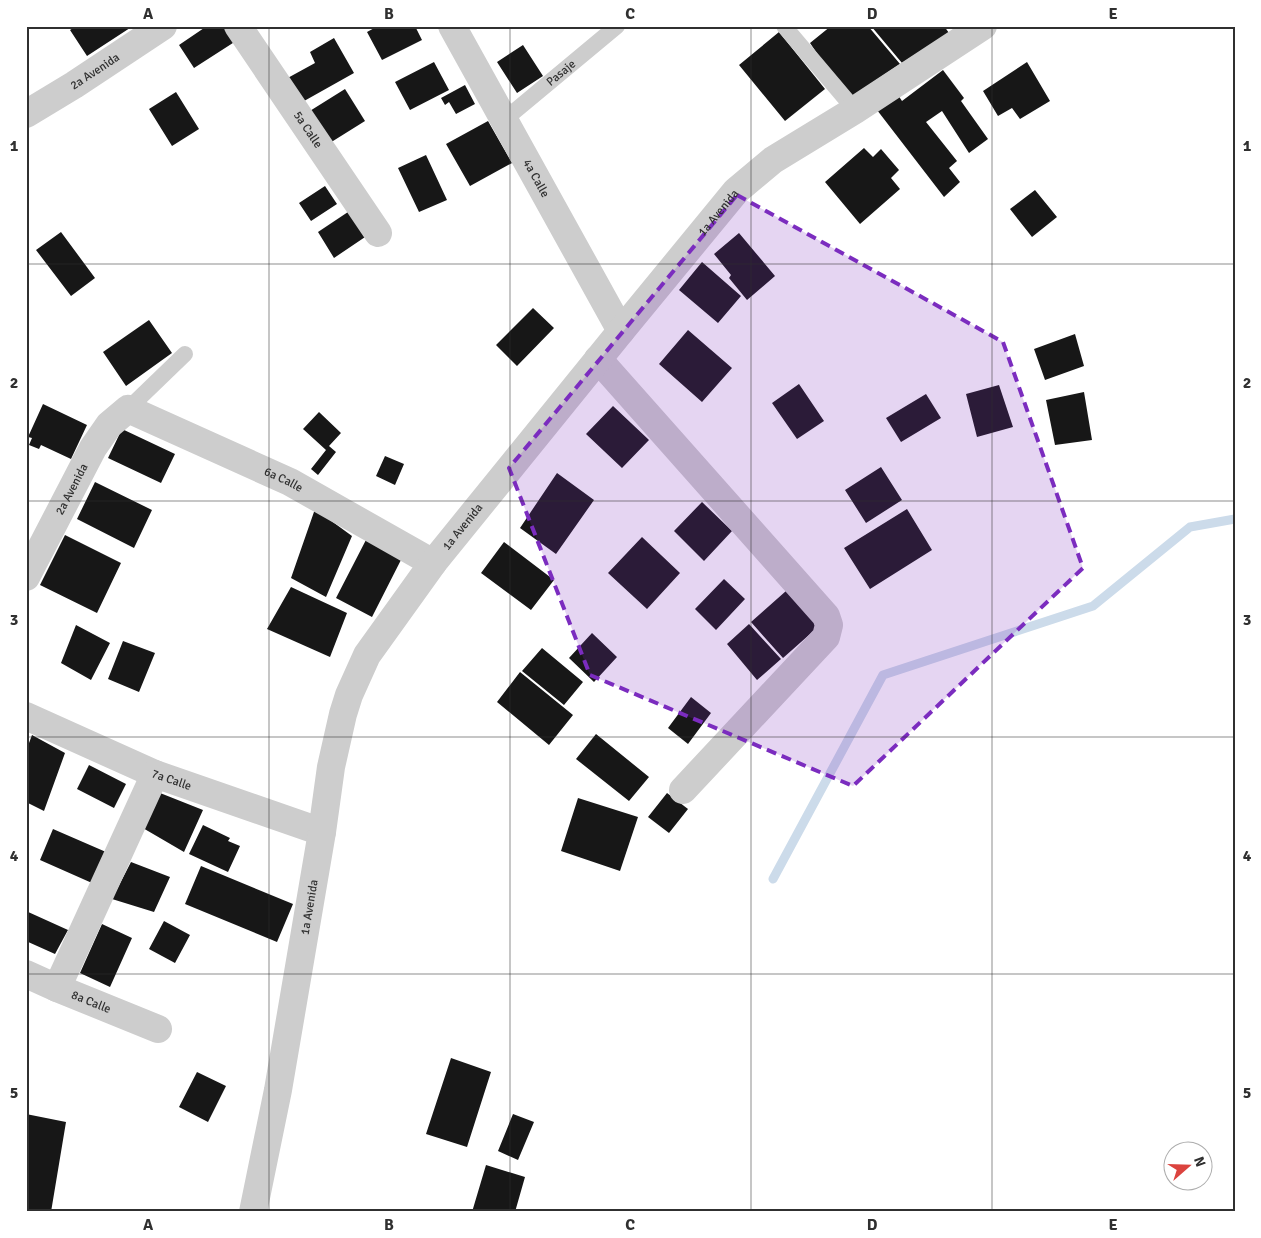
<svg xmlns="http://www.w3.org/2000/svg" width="1261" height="1238" font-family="Signika,sans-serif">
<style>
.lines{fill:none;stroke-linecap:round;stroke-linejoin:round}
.stream{stroke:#ccdbea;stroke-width:9}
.building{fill:#171717}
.lane{stroke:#cdcdcd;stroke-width:16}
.street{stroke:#cdcdcd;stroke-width:28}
.marked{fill:#7b2cbf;fill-opacity:0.2;stroke:#7b2cbf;stroke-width:4;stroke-dasharray:10 6;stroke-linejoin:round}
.grid{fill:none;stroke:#303030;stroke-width:1;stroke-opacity:0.55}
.labels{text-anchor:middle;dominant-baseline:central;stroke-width:5;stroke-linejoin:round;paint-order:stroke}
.street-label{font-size:12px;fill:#303030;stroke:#fff}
.neatline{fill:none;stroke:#303030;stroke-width:2}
.grid-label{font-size:16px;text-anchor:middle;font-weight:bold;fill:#303030}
</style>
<rect width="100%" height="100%" fill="#fff"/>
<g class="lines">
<!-- stream -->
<path class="stream" d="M 773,879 L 883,675 L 1093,606 L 1190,527 L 1235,519"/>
</g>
<!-- building -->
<path class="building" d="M 76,26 L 133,26 L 87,56 L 70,30 Z
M 207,26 L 226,26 L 236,41 L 194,68 L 179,45 Z
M 378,26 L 415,26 L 422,40 L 382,60 L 367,32 Z
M 831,26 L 868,26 L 900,64 L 848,99 L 810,43 Z
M 871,26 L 944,26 L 949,33 L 902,63 Z
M 779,32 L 825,89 L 785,121 L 739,65 Z
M 334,38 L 354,73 L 297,105 L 284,80 L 315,63 L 310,52 Z
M 523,45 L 543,76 L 517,93 L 497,62 Z
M 434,62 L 449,90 L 410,110 L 395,82 Z
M 1027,62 L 1050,101 L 1020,119 L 1012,108 L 998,116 L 983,91 Z
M 943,70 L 964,98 L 961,101 L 988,139 L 969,153 L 942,111 L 926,122 L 957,161 L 949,168 L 960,182 L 944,197 L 877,110 L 898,95 L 902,101 Z
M 465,85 L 475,104 L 456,114 L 449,102 L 445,105 L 441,98 Z
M 345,89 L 365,121 L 325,146 L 305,114 Z
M 176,92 L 199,129 L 172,146 L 149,109 Z
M 488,121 L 512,163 L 470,186 L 446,144 Z
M 864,148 L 873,157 L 881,149 L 899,170 L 891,178 L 900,189 L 860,224 L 825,182 Z
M 426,155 L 447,200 L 419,212 L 398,168 Z
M 325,186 L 337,204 L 311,221 L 299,203 Z
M 1035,190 L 1057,217 L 1032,237 L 1010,209 Z
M 354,208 L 371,233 L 334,258 L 318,232 Z
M 61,232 L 95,278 L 71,296 L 36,250 Z
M 739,233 L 775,276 L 747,300 L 729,278 L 731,275 L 714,254 Z
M 702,262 L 741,296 L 718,323 L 679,290 Z
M 533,308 L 554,328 L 517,366 L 496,345 Z
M 149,320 L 172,353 L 126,386 L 103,352 Z
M 688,330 L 732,368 L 702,402 L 659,364 Z
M 1075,334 L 1084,366 L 1045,380 L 1034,349 Z
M 799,384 L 824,421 L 797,439 L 772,403 Z
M 999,385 L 1013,427 L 977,437 L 966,394 Z
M 1084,392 L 1092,440 L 1055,445 L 1046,400 Z
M 926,394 L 941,418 L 901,442 L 886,418 Z
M 43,404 L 87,425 L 71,459 L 41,445 L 39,449 L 29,445 L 32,438 L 28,437 Z
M 613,406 L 649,440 L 622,468 L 586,434 Z
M 319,412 L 341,433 L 329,446 L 336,452 L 318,475 L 311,469 L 326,450 L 303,429 Z
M 122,429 L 175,454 L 161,483 L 108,458 Z
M 385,456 L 404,464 L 395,485 L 376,476 Z
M 881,467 L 902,500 L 866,523 L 845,490 Z
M 557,473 L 594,500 L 556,554 L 520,528 Z
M 95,482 L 152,510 L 134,548 L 77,519 Z
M 702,502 L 732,531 L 704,561 L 674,531 Z
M 315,509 L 352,536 L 326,597 L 291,578 Z
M 907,509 L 932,550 L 870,589 L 844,548 Z
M 65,535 L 121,563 L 97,613 L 40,585 Z
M 368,536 L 404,554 L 372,617 L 336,598 Z
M 642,537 L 680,573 L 647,609 L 608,573 Z
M 504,542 L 554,580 L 531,610 L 481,573 Z
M 724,579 L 745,599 L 716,630 L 695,609 Z
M 291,587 L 347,613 L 330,657 L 267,629 Z
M 786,591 L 818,627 L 783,658 L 751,622 Z
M 749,624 L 781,659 L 757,680 L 727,644 Z
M 76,625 L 110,643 L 91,680 L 61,663 Z
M 592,633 L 617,657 L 594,682 L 569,658 Z
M 123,641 L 155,653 L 139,692 L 108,679 Z
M 542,648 L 583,682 L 564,705 L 522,671 Z
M 520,672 L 573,715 L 549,745 L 497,702 Z
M 691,697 L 711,713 L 688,744 L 668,728 Z
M 596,734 L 649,777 L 629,801 L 576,759 Z
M 32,735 L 65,753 L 44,811 L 26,802 L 26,751 Z
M 89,765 L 126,784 L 114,808 L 77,789 Z
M 150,789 L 203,810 L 184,852 L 136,824 Z
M 667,793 L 688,809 L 669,833 L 648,817 Z
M 578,798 L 638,817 L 620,871 L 561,851 Z
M 203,825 L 230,838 L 228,841 L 240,846 L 228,872 L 189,854 Z
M 53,829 L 106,852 L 92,883 L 40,860 Z
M 131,862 L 170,877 L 154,912 L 112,899 Z
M 201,866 L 293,904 L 277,942 L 185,904 Z
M 26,911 L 68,930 L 55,954 L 26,941 Z
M 164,921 L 190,935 L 175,963 L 149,949 Z
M 102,924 L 132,938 L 110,987 L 80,973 Z
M 451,1058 L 491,1072 L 467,1147 L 426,1134 Z
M 197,1072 L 226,1086 L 208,1122 L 179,1107 Z
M 26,1114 L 66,1122 L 51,1212 L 26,1212 Z
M 513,1114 L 534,1122 L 518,1160 L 498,1151 Z
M 486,1165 L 525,1177 L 515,1212 L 472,1212 Z"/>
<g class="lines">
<!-- lane -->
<g class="lane">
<path d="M 784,26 L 855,110"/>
<path id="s1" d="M 504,120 L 617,26"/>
<path d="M 128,409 L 185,354"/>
</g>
<!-- street -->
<g class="street">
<path id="s2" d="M 238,26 L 378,233"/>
<path id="s3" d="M 452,26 L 621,331"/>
<path id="s4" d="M 26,114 L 74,85 L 163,26"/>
<path d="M 598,359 L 826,616 L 829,625 L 826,637 L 683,790"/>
<path id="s5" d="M 26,577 L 93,448 L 109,425 L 128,409 L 290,482 L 433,563"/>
<path id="s6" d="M 26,716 L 155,774 L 322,832"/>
<path id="s7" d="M 26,974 L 57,988 L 158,1029"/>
<path d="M 57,988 L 155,774"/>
<path id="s8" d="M 253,1212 L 278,1090 L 322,832 L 331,767 L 343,714 L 349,695 L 367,655 L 433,563 L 621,331 L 736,191 L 773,160 L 855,110 L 983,26"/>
</g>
</g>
<!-- marked area -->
<path class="marked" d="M 737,195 L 1003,342 L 1083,568 L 853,786 L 590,675 L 509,468 Z"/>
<!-- grid -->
<path class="grid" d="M 269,26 L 269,1212M 510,26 L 510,1212M 751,26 L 751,1212M 992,26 L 992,1212M 26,264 L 1235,264M 26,501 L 1235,501M 26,737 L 1235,737M 26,974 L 1235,974"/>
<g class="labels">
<!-- street labels -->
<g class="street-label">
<text stroke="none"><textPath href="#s4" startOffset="81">2a Avenida</textPath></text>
<text stroke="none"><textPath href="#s1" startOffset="74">Pasaje</textPath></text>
<text stroke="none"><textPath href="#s2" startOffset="125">5a Calle</textPath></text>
<text stroke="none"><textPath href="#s3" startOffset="174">4a Calle</textPath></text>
<text stroke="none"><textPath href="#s8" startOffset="1135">1a Avenida</textPath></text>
<text stroke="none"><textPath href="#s5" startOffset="369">6a Calle</textPath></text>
<text stroke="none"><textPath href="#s5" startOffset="99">2a Avenida</textPath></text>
<text stroke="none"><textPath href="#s8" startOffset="730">1a Avenida</textPath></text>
<text stroke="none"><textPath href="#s6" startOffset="159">7a Calle</textPath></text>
<text stroke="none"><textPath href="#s8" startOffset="310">1a Avenida</textPath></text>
<text stroke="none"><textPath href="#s7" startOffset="71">8a Calle</textPath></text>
</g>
</g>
<!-- border -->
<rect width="1261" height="1238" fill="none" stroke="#ffffff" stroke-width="55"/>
<!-- north arrow -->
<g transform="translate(1188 1166) rotate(70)"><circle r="24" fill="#ffffff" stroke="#acacac"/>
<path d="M0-4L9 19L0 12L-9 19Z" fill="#db433e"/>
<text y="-8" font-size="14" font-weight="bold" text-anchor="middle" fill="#303030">N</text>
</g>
<rect x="28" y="28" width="1206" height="1182" class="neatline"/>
<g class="grid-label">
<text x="148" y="19">A</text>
<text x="389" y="19">B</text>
<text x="630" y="19">C</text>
<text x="872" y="19">D</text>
<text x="1113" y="19">E</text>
<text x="14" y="151">1</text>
<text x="1247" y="151">1</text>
<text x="14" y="388">2</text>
<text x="1247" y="388">2</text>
<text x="14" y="625">3</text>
<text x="1247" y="625">3</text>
<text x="14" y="861">4</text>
<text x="1247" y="861">4</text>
<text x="14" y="1098">5</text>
<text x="1247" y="1098">5</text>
<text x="148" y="1230">A</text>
<text x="389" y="1230">B</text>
<text x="630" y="1230">C</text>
<text x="872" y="1230">D</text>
<text x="1113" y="1230">E</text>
</g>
</svg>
